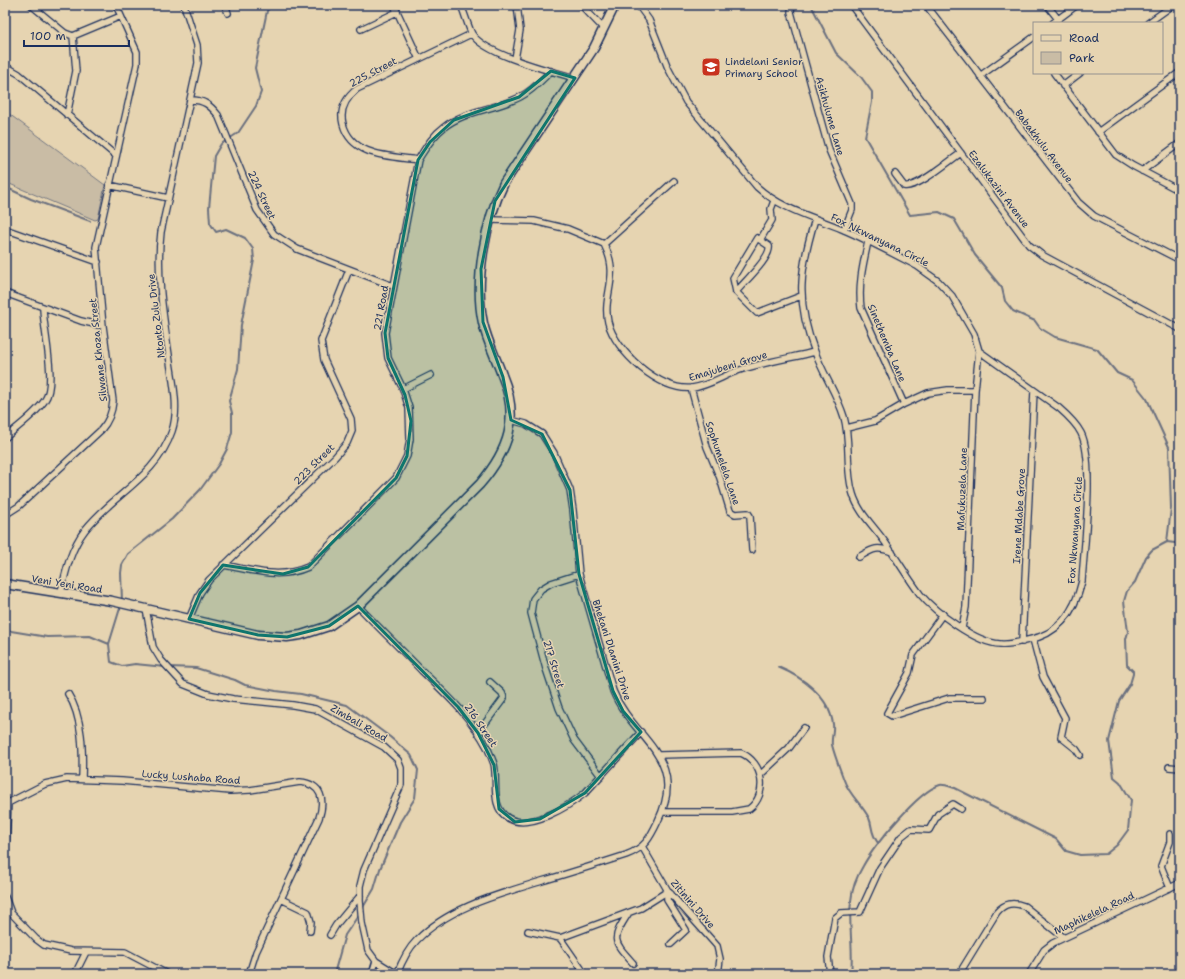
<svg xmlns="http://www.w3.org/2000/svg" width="1185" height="979" font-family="'Shantell Sans',sans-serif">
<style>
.green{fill:#c9bca5;stroke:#727682}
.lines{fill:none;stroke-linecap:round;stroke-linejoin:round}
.stream{stroke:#6b707f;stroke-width:2}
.street-casing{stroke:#1b2f5e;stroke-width:8}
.secondary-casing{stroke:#1b2f5e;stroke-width:11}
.street{stroke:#e6d4b1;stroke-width:5.5}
.secondary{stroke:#e6d4b1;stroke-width:8}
.marked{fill:#0f766e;fill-opacity:0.2;stroke:#0f766e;stroke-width:3;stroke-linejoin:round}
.labels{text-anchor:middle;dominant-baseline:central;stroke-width:3;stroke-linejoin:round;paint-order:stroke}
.poi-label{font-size:10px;fill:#1b2f5e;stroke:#e6d4b1;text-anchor:start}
.street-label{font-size:10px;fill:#1b2f5e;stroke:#e6d4b1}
</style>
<rect width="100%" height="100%" fill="#e6d4b1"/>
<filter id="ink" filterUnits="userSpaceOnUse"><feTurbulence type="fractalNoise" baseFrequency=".025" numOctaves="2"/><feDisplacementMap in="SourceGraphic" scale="8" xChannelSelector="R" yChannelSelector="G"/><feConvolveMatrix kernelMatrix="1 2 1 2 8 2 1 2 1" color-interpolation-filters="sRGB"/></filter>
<g filter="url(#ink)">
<!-- green -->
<path class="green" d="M 5,111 L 105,185 L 98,219 L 95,220 L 5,182 Z"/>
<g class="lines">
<!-- stream -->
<path class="stream" d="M 811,5 L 836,53 L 861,77 L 872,92 L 872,102 L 865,137 L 910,215 L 939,212 L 954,219 L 975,255 L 1002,288 L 1005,301 L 1013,311 L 1035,321 L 1040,328 L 1055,337 L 1097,349 L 1117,373 L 1132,380 L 1147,399 L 1169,447 L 1171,508 L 1167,542
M 5,187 L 31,199 L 90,221
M 122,601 L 121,573 L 122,565 L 128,554 L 172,519 L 200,490 L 219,464 L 227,449 L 232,432 L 232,413 L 229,401 L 238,369 L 241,325 L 254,260 L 253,249 L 245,238 L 226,229 L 216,232 L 210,223 L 209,208 L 214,156 L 221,144 L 238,133 L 256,106 L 261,92 L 255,68 L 267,11 L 271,5
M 121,605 L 109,644 L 111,662 L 122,666 L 135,664 L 165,667
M 5,630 L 47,637 L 90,636 L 109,644
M 170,667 L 196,668 L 235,680 L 245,685 L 276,691 L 301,694 L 347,705 L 390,737 L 411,755 L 418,770 L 415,798 L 400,822 L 380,869 L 374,889 L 362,909
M 778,667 C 802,677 829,696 833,724 C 834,731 831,738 832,745 C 835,757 840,769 844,780 C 849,795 862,804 869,818 C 873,827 870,832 878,843
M 334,974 L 345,935 L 360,913
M 851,974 C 854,950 848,925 851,901 C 852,889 857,876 863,866 C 874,846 918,791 940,785 C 944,784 951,787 955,788 L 1056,839 L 1066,851 L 1080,855 L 1106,854 L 1117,845 L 1128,830 L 1131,800 L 1120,782 L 1114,777 L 1109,741 L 1119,701 L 1130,684 L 1133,674 L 1133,671 L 1127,665 L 1126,639 L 1128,632 L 1124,601 L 1127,591 L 1135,582 L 1146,557 L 1152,550 L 1167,542 L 1175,543
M 1108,974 L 1108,973"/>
<!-- street casing -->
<g class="street-casing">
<path id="street" d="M 31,5 L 65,33 L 73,36 L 76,71 L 67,115
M 225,5 L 228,13
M 394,5 L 419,59
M 461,5 C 464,12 469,29 472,34 C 485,55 551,71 575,78
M 581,5 L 604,29
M 638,5 L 649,20 L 668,68 L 686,102 L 757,187 C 781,209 813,217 842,229 C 868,240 892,253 917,266 L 938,281 L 952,296 L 974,334 L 979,351 L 1059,408 C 1067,415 1076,423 1081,433 C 1095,461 1084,547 1082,581 C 1075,611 1060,634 1028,640 C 1019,642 1009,645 1000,644 C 976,643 935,612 920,594 C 908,578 898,561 887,545 C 876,528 859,514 853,494 C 845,469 851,442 844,417 C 837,394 823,374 815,352 C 795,301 800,269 815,219
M 792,5 L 791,12 L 829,150 L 852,204 L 852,210 L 844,230
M 851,5 L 1029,245 L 1042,255 L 1180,329
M 926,5 L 1078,202 L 1094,216 L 1180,260
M 1047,5 L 1058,19
M 1053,23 L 1077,5
M 1148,23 L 1173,5
M 361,29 L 397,12
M 73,36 L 121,16
M 515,59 L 520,30 L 517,5
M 5,66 L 19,74 L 115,155
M 1054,73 L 1116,155 L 1133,166 L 1180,191
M 980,76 L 1034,37
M 1063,86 L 1080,73
M 191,100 C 204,100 210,105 218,115 L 257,210 L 274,234 L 297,249 L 393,286
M 1098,132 L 1180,72
M 418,160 C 390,156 352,157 343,124 C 339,109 346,98 357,89 L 471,34
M 1142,171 L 1180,143
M 895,174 L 904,186 C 917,189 949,161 961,153
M 109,185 L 168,198
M 489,220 L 534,221 L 568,229 L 604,244 C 621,277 602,294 608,322 C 615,351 660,392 692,388 C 709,386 724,375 740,370 C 765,362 790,358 815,352
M 5,229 L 98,262
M 760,240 L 772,220 L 771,209 L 774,201
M 868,242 C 863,264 858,285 861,308 L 904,404
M 604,244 L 674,181
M 736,292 C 743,283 772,257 769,246 L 757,238 L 733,278 L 736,292 L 757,313 L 801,296
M 5,293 L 81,321 L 103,326
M 691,388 L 707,447 L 720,478 L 730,511 L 735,514 L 748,513 L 750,516 L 752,550
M 403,389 L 431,375
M 847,428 L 875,421 L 904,404 L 928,393 L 948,390 L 975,390
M 5,438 C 18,426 35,415 45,400 C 57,383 43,329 43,307
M 5,515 L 19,506 L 101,430 C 109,421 112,413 113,401 L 103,326 L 96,247 L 137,64 L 137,52 L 116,5
M 859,557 C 873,549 876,546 892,552
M 223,565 C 253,570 279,580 308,567 L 396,478 L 407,456 L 410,439 L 409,408 L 403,389 L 388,358 L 385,333 L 418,160 C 425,149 432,136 443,128 C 465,110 495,110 520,97 C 532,91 541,81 551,71
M 579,574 L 551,583 L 541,589 L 533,599 L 531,613 L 546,669 L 559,708 L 574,740 L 601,776
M 61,592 C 66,570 71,548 85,530 C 113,494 156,478 172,431 C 180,407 172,379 169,355 C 163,314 156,273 161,232 L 198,63 L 197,45 L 184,5
M 358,606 C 379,628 401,649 422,671 C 446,694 472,718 487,747 C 490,753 492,759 494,764 C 498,782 490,807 508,818 C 529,831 569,806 585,793 L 641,732
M 146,609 L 153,647 L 161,660 L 183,684 L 208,694 L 233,699 L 293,705 L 315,709 L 384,747 L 398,760 L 401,768 L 401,785 L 364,870 L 360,886 L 360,901 L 362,923 L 368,950 L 376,961 L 397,974
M 943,614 L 913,655 L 909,673 L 887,713 L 892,716 L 949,698 L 984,698
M 189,619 L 200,593 L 209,580 L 335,457 L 347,443 L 352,431 L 351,419 L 324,360 L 321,341 L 349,270
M 962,628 L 966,607 L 975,390 L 979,351
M 1033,639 L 1043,677 L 1065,718 L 1061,737 L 1076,749 L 1080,755
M 1022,642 L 1034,391
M 68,694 C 83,717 83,752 82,779
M 478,733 L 504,698 L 502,693 L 490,682
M 659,755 L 741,753 C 763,762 769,794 749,809 L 732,812 L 663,812
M 1169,767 L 1180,768
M 760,775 L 789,748 L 804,728
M 5,800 L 8,803 L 5,864
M 8,803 L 45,784 L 67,779 L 122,781 L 230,791 L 250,790 L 300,782 C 322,784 325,800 319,818 L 256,952 L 249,974
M 643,848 L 668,891 L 717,946 L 720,959 L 718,974
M 1170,888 L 1161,866 L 1170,842 L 1170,834
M 671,894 L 667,897 L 667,900 L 686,930 L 671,944
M 5,897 L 11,913 L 36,939 L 44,945 L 71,951 L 125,952 L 167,974
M 281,899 L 308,912 L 311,922 L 310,931
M 628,914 C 611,940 613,941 633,963
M 528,931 L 560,938 L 641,908 L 668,891
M 330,935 L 336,925 L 360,896
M 560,938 L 585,974
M 75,974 L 86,952
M 372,974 L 376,961
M 397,974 C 402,961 407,950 417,940 C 449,907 500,894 542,881 C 570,873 598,864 626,855 C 645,848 650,838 658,821 C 689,757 633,740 613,691 L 579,574 L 573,510 L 570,490 L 554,453 L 542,434 L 526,424 L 511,420
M 830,974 L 828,957 L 835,918 L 841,913 L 860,912 L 880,868 L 901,837 L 911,829 L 929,830 L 938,814 L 953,804 L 961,809
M 959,974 L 997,912 C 1005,903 1013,902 1024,906 L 1063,937
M 1029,974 L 1044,950 L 1053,943 L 1180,883"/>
</g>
<!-- secondary casing -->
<g class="secondary-casing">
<path id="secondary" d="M 5,584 L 112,601 L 258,635 L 287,637 L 301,635 L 329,626 L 358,606 L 480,484 C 509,450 520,418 502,375 C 496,358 487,341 483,323 C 474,282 485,221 504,183 L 594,48 L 615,5"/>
</g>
<!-- street -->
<use href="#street" class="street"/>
<!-- secondary -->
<use href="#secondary" class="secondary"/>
</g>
</g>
<!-- marked area -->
<path class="marked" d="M 551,71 L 575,78 L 495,201 L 481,269 L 483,322 L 503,377 L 511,420 L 542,434 L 570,490 L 579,574 L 613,691 L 623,711 L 641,732 L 585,793 L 540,819 L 515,822 L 499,809 L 494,765 L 478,733 L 458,707 L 358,606 L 329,626 L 287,637 L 258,635 L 189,619 L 200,593 L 223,565 L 283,574 L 308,567 L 396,478 L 407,456 L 411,421 L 405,395 L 388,358 L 385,333 L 418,160 L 430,142 L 454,120 L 519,97 Z"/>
<!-- icons -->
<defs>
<g id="school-square" transform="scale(1)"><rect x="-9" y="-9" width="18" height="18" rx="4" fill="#c8321e" stroke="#e6d4b1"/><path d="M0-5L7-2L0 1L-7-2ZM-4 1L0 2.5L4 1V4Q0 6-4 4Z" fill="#fff"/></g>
</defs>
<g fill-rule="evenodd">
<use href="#school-square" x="711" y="67"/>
</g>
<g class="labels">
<!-- poi labels -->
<g class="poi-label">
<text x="725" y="61">Lindelani Senior<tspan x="725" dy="12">Primary School</tspan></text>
</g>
<!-- street labels -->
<g class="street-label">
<text transform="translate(373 72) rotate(-28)">225 Street</text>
<text transform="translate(830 116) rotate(74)">Asikhulume Lane</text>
<text transform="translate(1044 146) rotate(53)">Babakhulu Avenue</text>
<text transform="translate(999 189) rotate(53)">Ezalukazini Avenue</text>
<text transform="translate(262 195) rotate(65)">224 Street</text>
<text transform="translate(880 240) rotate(26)">Fox Nkwanyana Circle</text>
<text transform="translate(381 308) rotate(-80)">221 Road</text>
<text transform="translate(156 316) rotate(-97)">Ntonto Zulu Drive</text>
<text transform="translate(887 343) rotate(67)">Sinethemba Lane</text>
<text transform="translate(98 350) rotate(-96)">Silwane Khoza Street</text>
<text transform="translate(728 366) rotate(-17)">Emajubeni Grove</text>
<text transform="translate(723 463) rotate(71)">Sophumelela Lane</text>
<text transform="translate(314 464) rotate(-45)">223 Street</text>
<text transform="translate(962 489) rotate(-88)">Mafukuzela Lane</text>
<text transform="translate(1019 516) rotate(-87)">Irene Mdabe Grove</text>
<text transform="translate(1075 530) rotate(-86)">Fox Nkwanyana Circle</text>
<text transform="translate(67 584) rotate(9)">Veni Yeni Road</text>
<text transform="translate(612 650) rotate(72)">Bhekani Dlamini Drive</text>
<text transform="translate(554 664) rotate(73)">217 Street</text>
<text transform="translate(359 723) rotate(30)">Zimbali Road</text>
<text transform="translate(481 725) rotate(56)">216 Street</text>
<text transform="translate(191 777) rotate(4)">Lucky Lushaba Road</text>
<text transform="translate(693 904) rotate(49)">Zitinini Drive</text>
<text transform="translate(1094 913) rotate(-25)">Maphikelela Road</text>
</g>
</g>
<!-- margin -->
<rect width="1185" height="979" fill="none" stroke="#e6d4b1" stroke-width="20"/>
<rect x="10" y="10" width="1165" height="959" fill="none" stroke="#1b2f5e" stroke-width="1.5" filter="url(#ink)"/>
<!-- legend -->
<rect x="1033" y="22" width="130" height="52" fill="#e6d4b1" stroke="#959290"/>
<rect x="1041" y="35" width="20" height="6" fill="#e6d4b1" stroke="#959290"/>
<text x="1069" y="42" font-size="12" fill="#1b2f5e">Road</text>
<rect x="1041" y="52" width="20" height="12" fill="#c9bca5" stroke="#959290"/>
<text x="1069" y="62" font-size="12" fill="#1b2f5e">Park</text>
<!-- scale -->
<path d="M24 40v6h105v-6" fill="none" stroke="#1b2f5e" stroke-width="2"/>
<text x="30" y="40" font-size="12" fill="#1b2f5e" stroke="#e6d4b1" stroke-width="3" paint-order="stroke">100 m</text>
</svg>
